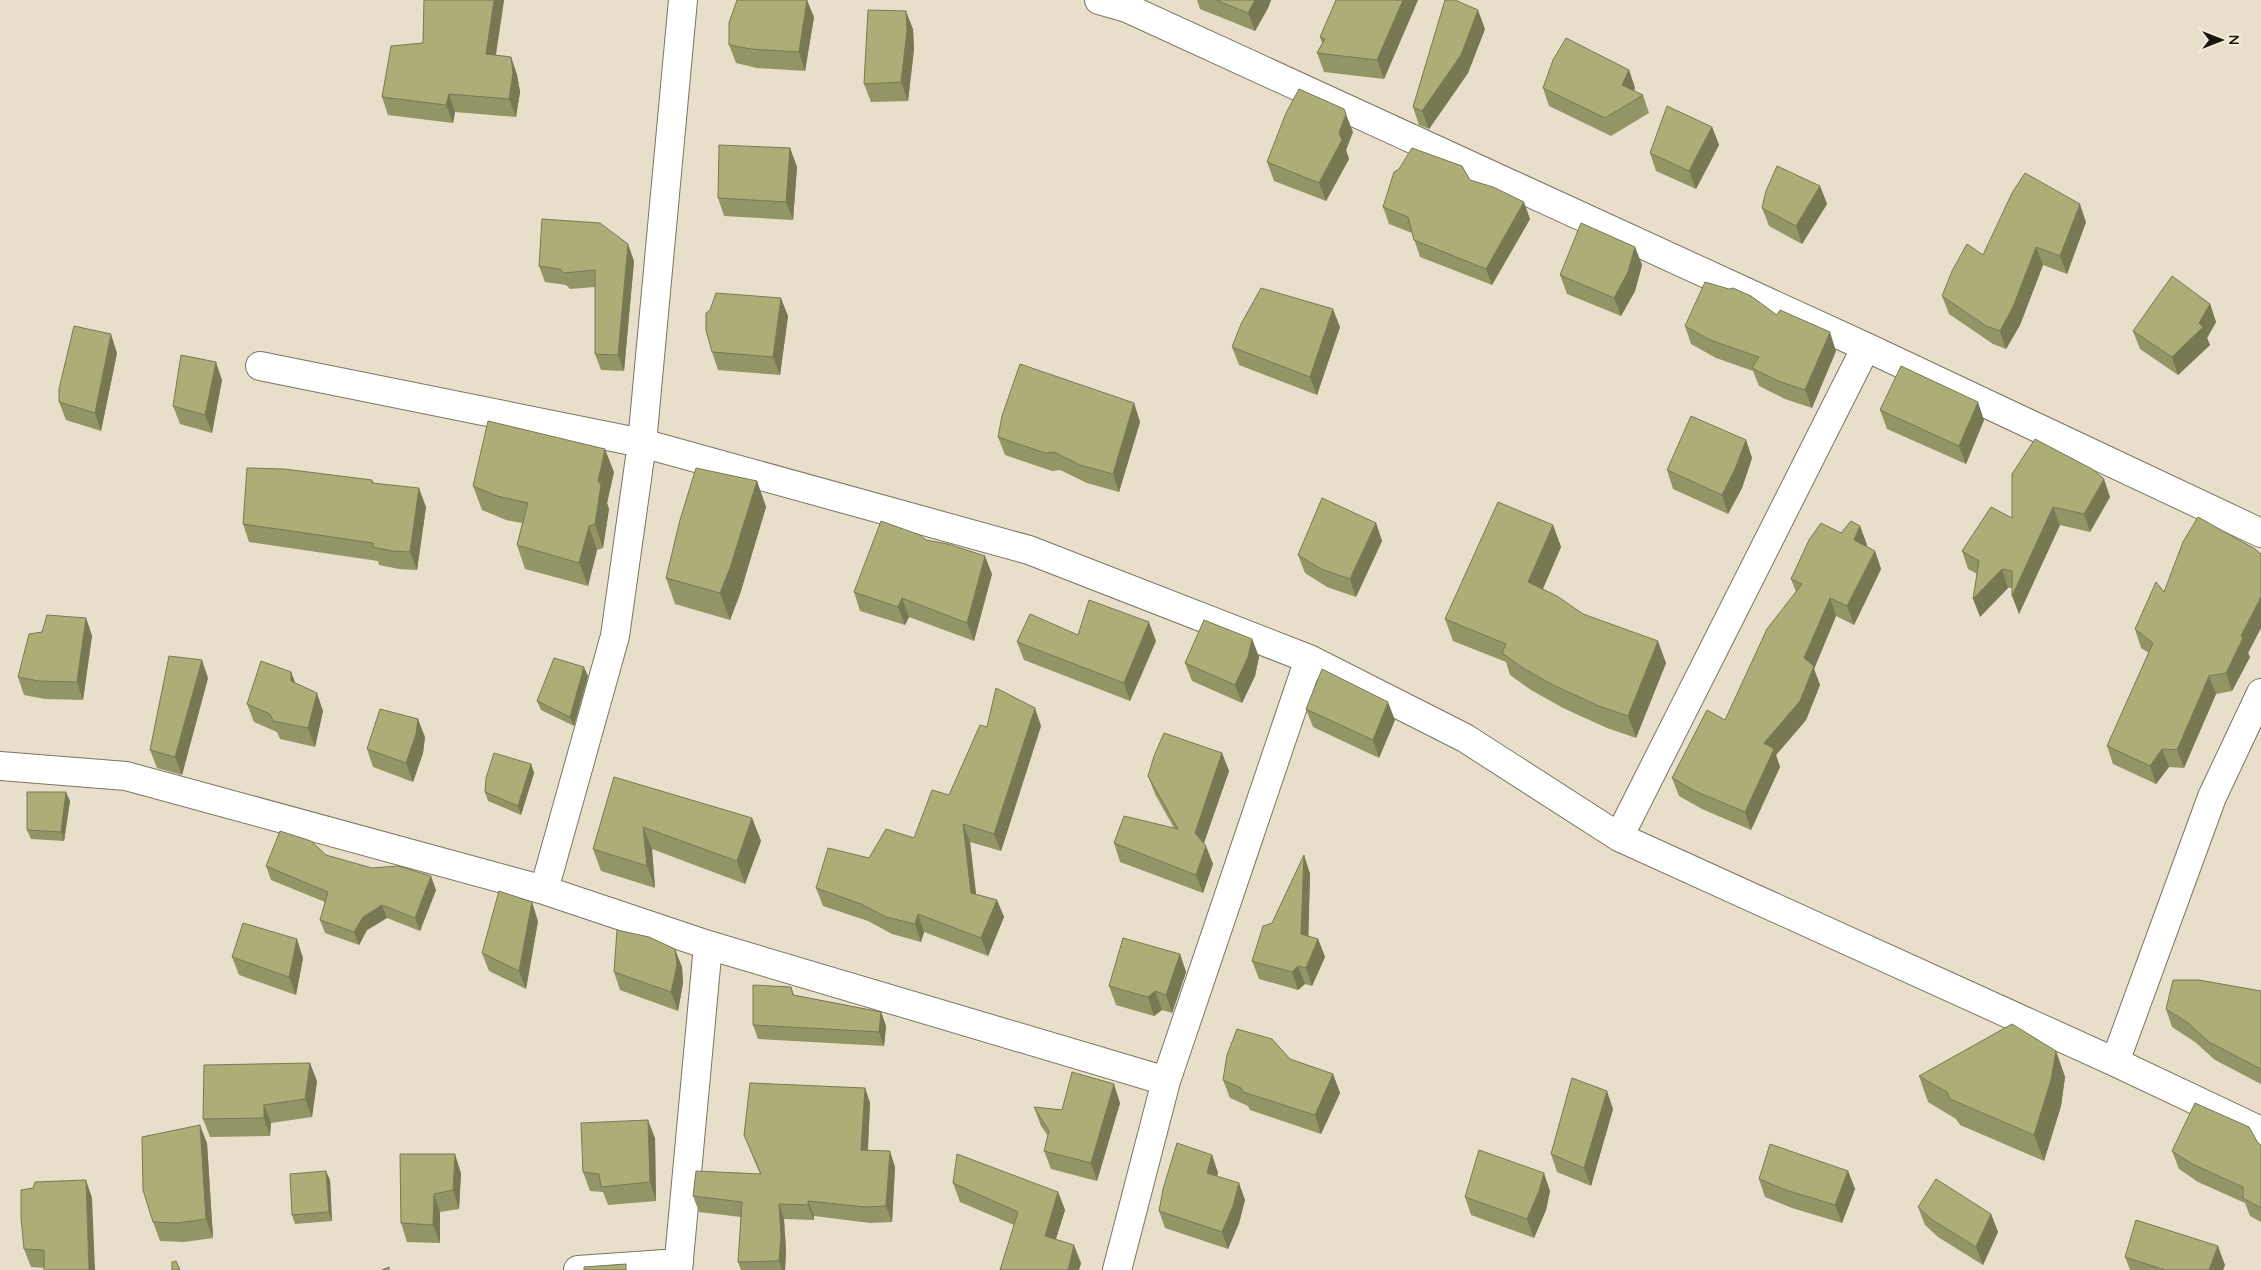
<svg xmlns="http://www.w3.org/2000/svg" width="2261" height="1270" font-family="Quicksand,sans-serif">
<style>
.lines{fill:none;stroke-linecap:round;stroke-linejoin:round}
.minor-casing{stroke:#7c7561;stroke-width:30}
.minor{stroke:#fff;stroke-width:28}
.wall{fill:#949566}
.shaded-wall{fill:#787953}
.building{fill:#acad77;stroke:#787953}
</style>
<rect width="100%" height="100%" fill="#e7dfc9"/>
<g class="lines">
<!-- minor casing -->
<g class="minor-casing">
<path id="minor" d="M 1099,0 L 1127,8 L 1866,347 L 2261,533
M 260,366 L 642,443 L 1029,550 L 1309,659 L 1465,738 L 1619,837 L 2115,1062 L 2261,1131
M 0,766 L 126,776 L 544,890 L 708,945 L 1166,1081
M 1619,837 L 1866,347
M 544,890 L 615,636 L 642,443 L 683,0
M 2115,1062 L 2212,797 L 2261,693
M 578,1270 L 679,1263
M 678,1270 L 708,945
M 1117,1270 L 1166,1081 L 1309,659"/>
</g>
<!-- minor -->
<use href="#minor" class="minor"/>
</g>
<!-- wall -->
<path class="wall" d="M 424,0 L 504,0 L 496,55 L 511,57 L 517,75 L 520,92 L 516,117 L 455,112 L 453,123 L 388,115 L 382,97 L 423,43 Z
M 1197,0 L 1271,0 L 1268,8 L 1255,31 L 1200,9 Z
M 1418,0 L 1384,79 L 1324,72 L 1317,53 L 1322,43 L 1320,37 Z
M 814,17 L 805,71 L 757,68 L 736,63 L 729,45 Z
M 913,29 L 914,49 L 908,101 L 871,102 L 864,84 Z
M 1485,29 L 1468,73 L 1429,129 L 1419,125 L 1413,107 Z
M 1629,70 L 1635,88 L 1634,91 L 1643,95 L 1649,113 L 1611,136 L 1549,106 L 1543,88 Z
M 1712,127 L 1719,145 L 1696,189 L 1656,171 L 1650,153 Z
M 1353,132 L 1346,150 L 1349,159 L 1326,201 L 1274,181 L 1267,162 Z
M 790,148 L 797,167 L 793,220 L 724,216 L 718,198 Z
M 1470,180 L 1530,219 L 1492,285 L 1420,257 L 1412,233 L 1389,224 L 1383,207 Z
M 1820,186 L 1827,204 L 1802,244 L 1769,226 L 1762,208 Z
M 2086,222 L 2067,274 L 2043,265 L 2020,325 L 2006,349 L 1993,344 L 1949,314 L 1942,296 L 1983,255 Z
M 1635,247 L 1642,265 L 1635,291 L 1621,316 L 1567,294 L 1560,275 Z
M 634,261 L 624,371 L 601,370 L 595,354 L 595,287 L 570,289 L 566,285 L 545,282 L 539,266 Z
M 2210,304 L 2216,322 L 2207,338 L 2210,345 L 2178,375 L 2140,349 L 2133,331 Z
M 1777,315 L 1836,351 L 1812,408 L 1785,399 L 1759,386 L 1753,371 L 1716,358 L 1691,344 L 1685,326 Z
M 788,316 L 780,375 L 718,370 L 712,352 Z
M 1340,327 L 1317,395 L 1239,365 L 1232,347 Z
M 117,353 L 101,431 L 66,420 L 59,402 Z
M 222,380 L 212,433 L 180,424 L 173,406 Z
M 1134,403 L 1140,422 L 1119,492 L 1087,483 L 1060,470 L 1052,471 L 1005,455 L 998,437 Z
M 1880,410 L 1984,420 L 1966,464 L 1887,429 Z
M 1746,440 L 1752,458 L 1742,488 L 1728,514 L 1673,489 L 1667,470 Z
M 614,472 L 607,503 L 609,509 L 603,548 L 597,550 L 588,586 L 525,569 L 517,545 L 522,523 L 506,520 L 482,510 L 473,486 Z
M 2012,474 L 2110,497 L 2090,532 L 2060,525 L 2019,614 L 2012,588 L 2008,588 L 1980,617 L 1977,574 L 1968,569 L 1962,551 L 2012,518 Z
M 372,480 L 374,483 L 426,507 L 417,570 L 399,569 L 379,565 L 378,561 L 249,542 L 243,524 Z
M 757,481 L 766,507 L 740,594 L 730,620 L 675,604 L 666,578 Z
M 1376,523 L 1382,541 L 1356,597 L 1327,587 L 1305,573 L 1298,555 Z
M 1553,525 L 1561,547 L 1543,589 L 1583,614 L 1666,663 L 1636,738 L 1607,728 L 1563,708 L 1531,690 L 1510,675 L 1506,662 L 1453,641 L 1445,619 Z
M 1860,526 L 1867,545 L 1866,546 L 1875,551 L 1881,569 L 1854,625 L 1836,616 L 1814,669 L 1820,685 L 1806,720 L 1776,755 L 1780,767 L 1751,830 L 1702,809 L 1679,796 L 1672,778 L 1725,720 L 1796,592 L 1791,579 L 1841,533 Z
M 2261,554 L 2261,628 L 2248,653 L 2250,657 L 2232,691 L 2216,694 L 2184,768 L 2169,767 L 2156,784 L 2113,764 L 2107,746 L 2149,653 L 2141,648 L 2135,629 Z
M 992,574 L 974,641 L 909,617 L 905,625 L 860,611 L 854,592 Z
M 86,618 L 92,636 L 83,700 L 45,699 L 24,695 L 18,677 L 42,632 Z
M 1078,635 L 1156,641 L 1130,701 L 1024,660 L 1017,642 Z
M 1252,639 L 1259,657 L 1255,676 L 1242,703 L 1192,681 L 1185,663 Z
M 291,672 L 295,683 L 323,711 L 315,747 L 280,739 L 277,732 L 254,722 L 247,704 Z
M 588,676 L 574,726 L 541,710 L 537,701 Z
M 208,678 L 182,775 L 157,768 L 150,750 Z
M 1306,709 L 1395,720 L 1379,758 L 1313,727 Z
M 1041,726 L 1001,851 L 970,842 L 976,894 L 997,900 L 1004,917 L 988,956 L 924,932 L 921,942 L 892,934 L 868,921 L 823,906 L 816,888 L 914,838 L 949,795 L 987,727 Z
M 425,737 L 423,753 L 413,782 L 373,767 L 367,749 Z
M 1222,753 L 1229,771 L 1204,843 L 1213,864 L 1203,893 L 1120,862 L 1114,843 L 1174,828 L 1155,794 L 1148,776 Z
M 531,764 L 534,773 L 521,815 L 488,801 L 485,792 Z
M 614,777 L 752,818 L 761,841 L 745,884 L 652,849 L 655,888 L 601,871 L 593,849 Z
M 70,801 L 64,841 L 31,839 L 27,830 Z
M 326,855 L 436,890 L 420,931 L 387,918 L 367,930 L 359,945 L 325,933 L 320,920 L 325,902 L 271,880 L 266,866 Z
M 1304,855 L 1310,874 L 1308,936 L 1318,939 L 1325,957 L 1312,986 L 1305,984 L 1298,990 L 1259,979 L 1252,961 L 1272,923 Z
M 538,921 L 526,989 L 489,971 L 482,953 Z
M 1180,954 L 1186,972 L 1172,1013 L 1162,1010 L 1154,1016 L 1116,1005 L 1109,986 Z
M 232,957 L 303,958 L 296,995 L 239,975 Z
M 682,967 L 683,983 L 678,1011 L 620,990 L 614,972 Z
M 791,987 L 794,995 L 881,1012 L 886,1026 L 884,1046 L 758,1039 L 753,1025 Z
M 2261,991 L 2261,1084 L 2215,1060 L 2195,1042 L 2172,1027 L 2166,1009 Z
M 2056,1051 L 2065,1077 L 2061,1106 L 2044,1161 L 1960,1125 L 1956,1119 L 1928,1102 L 1919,1076 Z
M 1290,1059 L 1333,1074 L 1340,1093 L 1321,1134 L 1250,1110 L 1248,1106 L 1230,1098 L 1223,1080 Z
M 317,1081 L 312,1117 L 271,1123 L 270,1136 L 210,1137 L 203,1119 Z
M 865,1088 L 870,1103 L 868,1150 L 895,1167 L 892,1222 L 870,1223 L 814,1216 L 814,1220 L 784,1219 L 786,1251 L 785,1270 L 741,1270 L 738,1262 L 741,1217 L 699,1212 L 693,1196 L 760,1174 L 744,1135 Z
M 1120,1103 L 1097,1181 L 1051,1169 L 1044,1151 L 1048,1136 L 1041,1126 L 1034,1107 L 1062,1110 Z
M 1613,1109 L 1591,1186 L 1557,1172 L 1551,1154 Z
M 655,1138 L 656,1201 L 608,1205 L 603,1192 L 590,1191 L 583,1172 Z
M 207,1143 L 213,1238 L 184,1242 L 160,1241 L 153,1222 Z
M 2258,1143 L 2261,1145 L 2261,1222 L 2250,1216 L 2245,1203 L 2198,1182 L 2179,1169 L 2172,1151 Z
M 400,1154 L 461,1173 L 459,1209 L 440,1212 L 440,1243 L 407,1242 L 401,1223 Z
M 1212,1155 L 1218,1173 L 1217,1176 L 1245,1200 L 1239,1223 L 1228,1249 L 1165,1228 L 1159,1211 Z
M 1848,1171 L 1855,1189 L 1842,1223 L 1792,1208 L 1765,1197 L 1759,1179 Z
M 330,1180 L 332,1221 L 295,1224 L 292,1215 Z
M 953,1183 L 1058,1192 L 1065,1210 L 1056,1239 L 1081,1263 L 1079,1270 L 1000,1270 L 1014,1225 L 960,1202 Z
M 1550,1191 L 1546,1210 L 1534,1238 L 1471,1215 L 1465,1197 Z
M 92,1198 L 44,1268 L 31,1267 L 24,1249 Z
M 1918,1207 L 1991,1214 L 1998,1232 L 1983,1265 L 1938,1237 L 1925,1225 Z
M 2125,1257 L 2225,1265 L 2223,1270 L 2130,1270 Z"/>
<!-- shaded-wall -->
<path class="shaded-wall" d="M 494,0 L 504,0 L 493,72 L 486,54 Z
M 807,0 L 814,17 L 805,71 L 799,52 Z
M 1255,0 L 1271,0 L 1268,8 L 1255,31 L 1248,13 Z
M 1403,0 L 1418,0 L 1384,79 L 1377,60 Z
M 1478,10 L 1485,29 L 1468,73 L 1429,129 L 1422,111 Z
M 906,11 L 913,29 L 914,49 L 908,101 L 901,82 Z
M 511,57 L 517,75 L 520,92 L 516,117 L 509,99 Z
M 1629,70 L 1635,88 L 1629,104 L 1622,85 Z
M 449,94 L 455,112 L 453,123 L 446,105 Z
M 1346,114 L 1353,132 L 1346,150 L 1349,159 L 1326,201 L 1319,183 Z
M 1712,127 L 1719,145 L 1696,189 L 1689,171 Z
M 790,148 L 797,167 L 793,220 L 786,202 Z
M 1820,186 L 1827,204 L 1802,244 L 1796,226 Z
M 1524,202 L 1530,219 L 1492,285 L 1486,269 Z
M 2080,204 L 2086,222 L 2067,274 L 2060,256 Z
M 628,244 L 634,261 L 624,371 L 618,355 Z
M 1635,247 L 1642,265 L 1635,291 L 1621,316 L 1614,298 Z
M 2036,247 L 2043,265 L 2020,325 L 2006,349 L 2000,331 Z
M 781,298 L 788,316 L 780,375 L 773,357 Z
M 2210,304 L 2216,322 L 2207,338 L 2210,345 L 2178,375 L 2172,357 L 2199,323 Z
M 1333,309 L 1340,327 L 1317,395 L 1310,377 Z
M 1830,332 L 1836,351 L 1812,408 L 1805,390 Z
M 111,334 L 117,353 L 101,431 L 95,413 Z
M 216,362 L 222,380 L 212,433 L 205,415 Z
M 1978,402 L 1984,420 L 1966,464 L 1959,446 Z
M 1134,403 L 1140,422 L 1119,492 L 1113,474 Z
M 1746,440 L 1752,458 L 1742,488 L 1728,514 L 1722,495 Z
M 605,449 L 614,472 L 607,503 L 609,509 L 603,548 L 595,524 L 598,481 Z
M 2104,479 L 2110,497 L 2090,532 L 2084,514 Z
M 757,481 L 766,507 L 740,594 L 730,620 L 720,593 Z
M 419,488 L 426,507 L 417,570 L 410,552 Z
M 2053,507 L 2060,525 L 2019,614 L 2012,596 Z
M 1376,523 L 1382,541 L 1356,597 L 1350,579 Z
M 1553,525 L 1561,547 L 1536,604 L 1528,582 Z
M 589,526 L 597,550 L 588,586 L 579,563 Z
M 1860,526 L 1867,545 L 1861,559 L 1854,540 Z
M 1875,551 L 1881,569 L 1854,625 L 1847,606 Z
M 985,556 L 992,574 L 974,641 L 967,623 Z
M 2002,569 L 2008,588 L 1980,617 L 1973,599 Z
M 2261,597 L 2261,628 L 2248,653 L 2250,657 L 2232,691 L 2226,673 L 2241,636 Z
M 902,598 L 909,617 L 905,625 L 898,607 Z
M 1830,598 L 1836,616 L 1814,669 L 1820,685 L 1806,720 L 1776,755 L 1780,767 L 1751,830 L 1745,812 L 1764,743 L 1804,658 Z
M 86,618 L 92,636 L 83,700 L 77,682 Z
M 1149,622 L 1156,641 L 1130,701 L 1124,683 Z
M 1252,639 L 1259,657 L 1255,676 L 1242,703 L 1235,685 Z
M 1658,641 L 1666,663 L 1636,738 L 1628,716 Z
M 202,660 L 208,678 L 182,775 L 175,757 Z
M 584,667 L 588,676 L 574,726 L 570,717 Z
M 291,672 L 298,690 L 291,681 Z
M 2209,676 L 2216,694 L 2184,768 L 2177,750 Z
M 317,693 L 323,711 L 315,747 L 308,728 Z
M 1388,702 L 1395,720 L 1379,758 L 1373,740 Z
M 1035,708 L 1041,726 L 1001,851 L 994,834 Z
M 418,719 L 425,737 L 423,753 L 413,782 L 406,763 Z
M 2162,749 L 2169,767 L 2156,784 L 2150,766 Z
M 1222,753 L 1229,771 L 1201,851 L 1195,833 Z
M 531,764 L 534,773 L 521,815 L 518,806 Z
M 66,792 L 70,801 L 64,841 L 61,832 Z
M 752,818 L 761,841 L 745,884 L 737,861 Z
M 963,824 L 970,842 L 978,911 L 971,893 Z
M 643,827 L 652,849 L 655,888 L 647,866 Z
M 1206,846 L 1213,864 L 1203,893 L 1196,875 Z
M 1304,855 L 1310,874 L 1308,952 L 1301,934 Z
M 431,876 L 436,890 L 420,931 L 415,918 Z
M 997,900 L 1004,917 L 988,956 L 981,938 Z
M 532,902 L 538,921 L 526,989 L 519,971 Z
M 382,905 L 387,918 L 367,930 L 359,945 L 354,932 L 363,917 Z
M 918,914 L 924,932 L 921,942 L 915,924 Z
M 297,939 L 303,958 L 296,995 L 289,977 Z
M 1318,939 L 1325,957 L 1312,986 L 1306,968 Z
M 675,949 L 682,967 L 683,983 L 678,1011 L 671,992 Z
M 1180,954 L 1186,972 L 1172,1013 L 1166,995 Z
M 1298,966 L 1305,984 L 1298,990 L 1292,972 Z
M 1155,991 L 1162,1010 L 1154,1016 L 1148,997 Z
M 881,1012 L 886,1026 L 884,1046 L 879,1032 Z
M 2056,1051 L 2065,1077 L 2061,1106 L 2044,1161 L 2034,1135 Z
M 310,1063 L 317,1081 L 312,1117 L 305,1099 Z
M 1333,1074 L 1340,1093 L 1321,1134 L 1315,1115 Z
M 1114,1084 L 1120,1103 L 1097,1181 L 1091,1163 Z
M 865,1088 L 870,1103 L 867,1165 L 861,1150 Z
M 1607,1091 L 1613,1109 L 1591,1186 L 1584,1168 Z
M 264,1105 L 271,1123 L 270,1136 L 264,1118 Z
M 648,1120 L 655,1138 L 656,1201 L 650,1182 Z
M 200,1125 L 207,1143 L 213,1238 L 206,1219 Z
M 890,1151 L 895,1167 L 892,1222 L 886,1206 Z
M 455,1154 L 461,1173 L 459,1209 L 453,1190 Z
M 1212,1155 L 1218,1173 L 1213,1190 L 1207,1173 Z
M 326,1171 L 330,1180 L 332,1221 L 329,1212 Z
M 1848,1171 L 1855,1189 L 1842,1223 L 1835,1205 Z
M 1544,1173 L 1550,1191 L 1546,1210 L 1534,1238 L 1527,1219 Z
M 86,1180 L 92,1198 L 95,1270 L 89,1270 Z
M 1239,1183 L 1245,1200 L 1239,1223 L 1228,1249 L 1222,1232 Z
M 1058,1192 L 1065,1210 L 1051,1254 L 1045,1236 Z
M 434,1194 L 440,1212 L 440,1243 L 433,1225 Z
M 808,1201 L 814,1216 L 814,1220 L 808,1205 Z
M 779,1204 L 784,1219 L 786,1251 L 785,1270 L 782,1270 L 779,1261 Z
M 1991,1214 L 1998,1232 L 1983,1265 L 1976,1247 Z
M 1074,1245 L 1081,1263 L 1079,1270 L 1068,1270 Z
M 2218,1246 L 2225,1265 L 2223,1270 L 2209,1270 Z"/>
<!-- building -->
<path class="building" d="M 424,0 L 494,0 L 486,54 L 511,57 L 513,73 L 509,99 L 449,94 L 446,105 L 382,97 L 391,46 L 423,43 Z
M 737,0 L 807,0 L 799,52 L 751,49 L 729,45 L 729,23 Z
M 1216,0 L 1255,0 L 1248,13 Z
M 1336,0 L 1403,0 L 1377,60 L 1317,53 L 1325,39 L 1320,37 Z
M 1445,0 L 1455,0 L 1478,10 L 1461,55 L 1422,111 L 1413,107 Z
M 868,10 L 906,11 L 907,31 L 901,82 L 864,84 Z
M 1566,38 L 1629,70 L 1622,85 L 1643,95 L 1605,118 L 1543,88 L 1553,60 Z
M 1299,89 L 1344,109 L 1346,114 L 1339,133 L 1342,140 L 1319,183 L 1267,162 L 1286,113 Z
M 1667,106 L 1712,127 L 1689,171 L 1650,153 Z
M 719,145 L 790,148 L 786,202 L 718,198 Z
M 1412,148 L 1462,166 L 1470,180 L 1493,187 L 1524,202 L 1486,269 L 1414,240 L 1408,217 L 1383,207 L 1394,172 L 1399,169 Z
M 1777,166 L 1820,186 L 1796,226 L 1762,208 L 1766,191 Z
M 2025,173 L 2080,204 L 2060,256 L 2036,247 L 2013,307 L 2000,331 L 1986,326 L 1942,296 L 1952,271 L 1967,244 L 1983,255 L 2012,193 Z
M 542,219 L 600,223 L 628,244 L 618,355 L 595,354 L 595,270 L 564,273 L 560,269 L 539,266 Z
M 1581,223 L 1635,247 L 1628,272 L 1614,298 L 1560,275 Z
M 2172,276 L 2210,304 L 2199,323 L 2203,327 L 2172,357 L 2133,331 Z
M 1705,282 L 1729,289 L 1733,288 L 1751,296 L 1777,315 L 1780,310 L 1830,332 L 1805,390 L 1778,381 L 1752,368 L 1759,357 L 1710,340 L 1685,326 Z
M 1261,288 L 1333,309 L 1310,377 L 1232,347 L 1241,324 Z
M 716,293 L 781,298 L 773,357 L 712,352 L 706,330 L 706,313 L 710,310 Z
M 74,326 L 111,334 L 95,413 L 59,402 L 59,389 Z
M 181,355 L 216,362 L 205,415 L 173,406 Z
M 1020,364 L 1134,403 L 1113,474 L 1080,465 L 1054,452 L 1045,453 L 998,437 L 1002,416 Z
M 1901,366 L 1978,402 L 1959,446 L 1880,410 Z
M 1691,416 L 1746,440 L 1735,469 L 1722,495 L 1667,470 Z
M 488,421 L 605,449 L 598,481 L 601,485 L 595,524 L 589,526 L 579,563 L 517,545 L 528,503 L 497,496 L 473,486 Z
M 2035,439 L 2092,469 L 2104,479 L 2084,514 L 2053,507 L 2012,596 L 2012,571 L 2002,569 L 1973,599 L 1979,561 L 1962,551 L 1991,507 L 2012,518 L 2012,474 Z
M 247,468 L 284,469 L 372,480 L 372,483 L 419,488 L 410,552 L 392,551 L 373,547 L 373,543 L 243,524 Z
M 696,468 L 757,481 L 730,568 L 720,593 L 666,578 L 680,520 Z
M 1322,498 L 1376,523 L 1350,579 L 1321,569 L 1298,555 Z
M 1498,502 L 1553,525 L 1528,582 L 1557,596 L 1583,614 L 1658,641 L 1628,716 L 1599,706 L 1555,686 L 1523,668 L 1502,653 L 1506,644 L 1445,619 Z
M 2198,517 L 2255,549 L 2261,554 L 2261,597 L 2241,636 L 2243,638 L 2226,673 L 2209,676 L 2177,750 L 2162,749 L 2150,766 L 2107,746 L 2153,643 L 2135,629 L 2156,582 L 2164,592 L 2183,542 Z
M 881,521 L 920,535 L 926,540 L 948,544 L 985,556 L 967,623 L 902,598 L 898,607 L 854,592 Z
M 1851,521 L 1860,526 L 1854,540 L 1875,551 L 1847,606 L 1830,598 L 1804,658 L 1814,666 L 1800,701 L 1764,743 L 1774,749 L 1745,812 L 1695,791 L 1672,778 L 1707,710 L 1725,720 L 1767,629 L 1802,584 L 1791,579 L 1809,540 L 1821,523 L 1841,533 Z
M 1089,600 L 1149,622 L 1124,683 L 1017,642 L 1030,614 L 1078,635 Z
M 47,615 L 86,618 L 77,682 L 39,681 L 18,677 L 29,634 L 42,632 Z
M 1204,620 L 1252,639 L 1248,657 L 1235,685 L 1185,663 Z
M 169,656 L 202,660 L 175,757 L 150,750 Z
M 554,658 L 584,667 L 570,717 L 537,701 Z
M 261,661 L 291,672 L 291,681 L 317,693 L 308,728 L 273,721 L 270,714 L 247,704 Z
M 1322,669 L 1388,702 L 1373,740 L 1306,709 Z
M 996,688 L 1035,708 L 994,834 L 963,824 L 971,893 L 997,900 L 981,938 L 918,914 L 915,924 L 886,917 L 861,904 L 816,888 L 828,848 L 869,858 L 886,829 L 914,838 L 932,790 L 949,795 L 980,725 L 987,727 Z
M 380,709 L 418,719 L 416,734 L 406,763 L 367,749 Z
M 1164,733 L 1222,753 L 1195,833 L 1206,846 L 1196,875 L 1114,843 L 1124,816 L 1178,829 L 1148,776 L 1154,756 Z
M 494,753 L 531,764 L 518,806 L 485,792 L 486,778 Z
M 614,777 L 752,818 L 737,861 L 643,827 L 647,866 L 593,849 Z
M 27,792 L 66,792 L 61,832 L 27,830 Z
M 280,831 L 311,841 L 326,855 L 372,868 L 398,866 L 431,876 L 415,918 L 382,905 L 363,917 L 354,932 L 320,920 L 328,892 L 266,866 Z
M 1304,855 L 1301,934 L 1318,939 L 1306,968 L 1298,966 L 1292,972 L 1252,961 L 1263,926 L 1272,923 Z
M 499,891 L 532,902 L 519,971 L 482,953 Z
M 243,923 L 297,939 L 289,977 L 232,957 Z
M 617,930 L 649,937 L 675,949 L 677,965 L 671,992 L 614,972 Z
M 1123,938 L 1180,954 L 1166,995 L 1155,991 L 1148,997 L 1109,986 Z
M 2173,980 L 2199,980 L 2261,991 L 2261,1069 L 2209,1042 L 2188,1023 L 2166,1009 Z
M 753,985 L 791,987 L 793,995 L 881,1012 L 879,1032 L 753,1025 Z
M 2012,1024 L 2056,1051 L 2051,1080 L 2034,1135 L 1950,1099 L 1947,1092 L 1919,1076 Z
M 1237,1029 L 1272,1039 L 1290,1059 L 1333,1074 L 1315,1115 L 1243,1092 L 1241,1088 L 1223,1080 L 1227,1055 Z
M 310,1063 L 305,1099 L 264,1105 L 264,1118 L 203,1119 L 204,1065 Z
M 1072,1072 L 1114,1084 L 1091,1163 L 1044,1151 L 1049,1131 L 1034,1107 L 1062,1110 Z
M 1572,1078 L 1607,1091 L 1584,1168 L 1551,1154 Z
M 750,1083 L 865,1088 L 861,1150 L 890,1151 L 886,1206 L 865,1207 L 808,1201 L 808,1205 L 779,1204 L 781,1235 L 779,1261 L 738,1262 L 742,1202 L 693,1196 L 696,1171 L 761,1174 L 744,1135 Z
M 2195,1103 L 2249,1127 L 2258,1143 L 2261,1145 L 2261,1208 L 2243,1198 L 2243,1187 L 2192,1164 L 2172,1151 Z
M 648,1120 L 650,1182 L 601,1187 L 599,1174 L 583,1172 L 581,1123 Z
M 200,1125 L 206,1219 L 177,1223 L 153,1222 L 143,1190 L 142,1137 Z
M 1177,1143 L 1212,1155 L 1207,1173 L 1239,1183 L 1233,1206 L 1222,1232 L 1159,1211 L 1163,1189 Z
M 1770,1144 L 1848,1171 L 1835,1205 L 1786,1190 L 1759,1179 Z
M 1479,1150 L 1544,1173 L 1539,1191 L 1527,1219 L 1465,1197 Z
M 400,1154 L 455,1154 L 453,1190 L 434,1194 L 433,1225 L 401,1223 Z
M 957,1154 L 1058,1192 L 1045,1236 L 1074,1245 L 1068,1270 L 1000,1270 L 1018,1212 L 953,1183 Z
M 326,1171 L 329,1212 L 292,1215 L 290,1174 Z
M 1936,1179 L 1991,1214 L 1976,1247 L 1931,1219 L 1918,1207 Z
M 86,1180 L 89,1270 L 44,1270 L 44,1250 L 24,1249 L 21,1218 L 21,1190 L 33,1188 L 35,1182 Z
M 2136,1220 L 2218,1246 L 2209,1270 L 2165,1270 L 2125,1257 Z
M 176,1261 L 180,1270 L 172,1270 L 172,1262 Z
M 626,1264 L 626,1270 L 584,1270 L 584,1267 Z
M 389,1267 L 389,1270 L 382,1270 Z"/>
<!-- north arrow -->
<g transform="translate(2221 40) rotate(90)" stroke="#f4ecd6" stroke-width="4" paint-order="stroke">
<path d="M0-4L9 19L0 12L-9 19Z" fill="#18150e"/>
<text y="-8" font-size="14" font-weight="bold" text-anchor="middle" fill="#18150e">N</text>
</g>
</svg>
